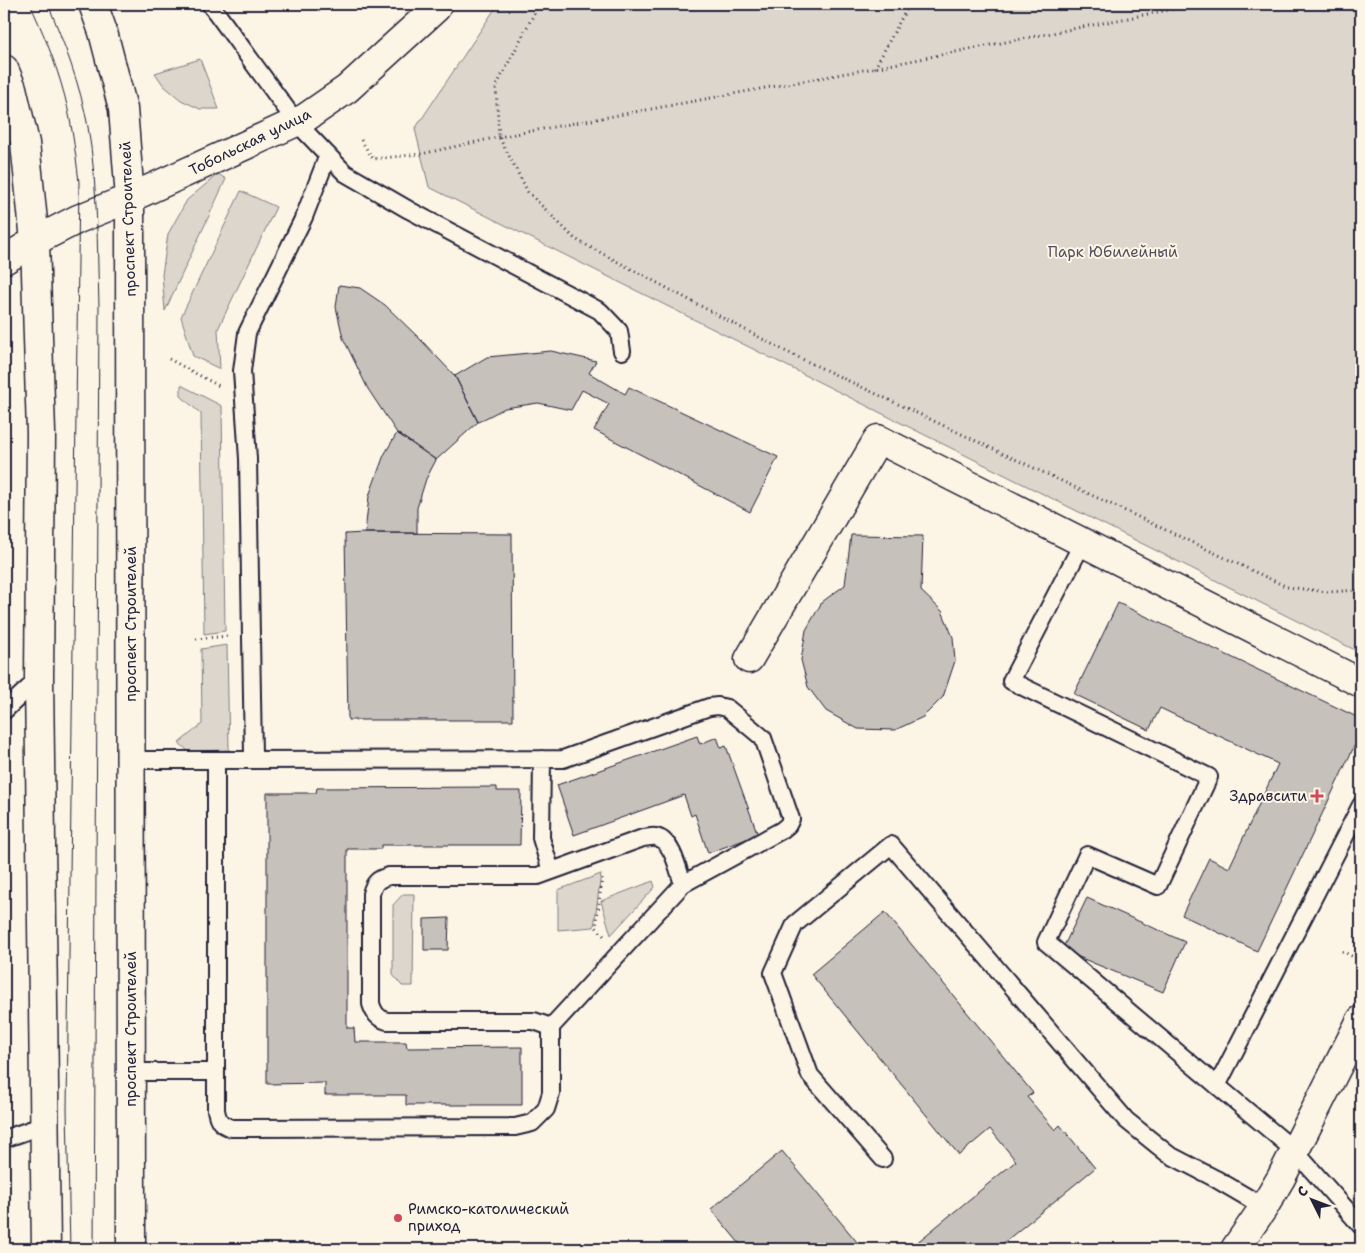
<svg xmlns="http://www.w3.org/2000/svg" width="1365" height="1253" font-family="'Shantell Sans',sans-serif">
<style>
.green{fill:#dcd6cc;stroke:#7f7c84}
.building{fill:#c6c1bb;stroke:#22223b}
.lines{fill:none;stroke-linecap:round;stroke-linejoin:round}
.lane-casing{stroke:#22223b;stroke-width:20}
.street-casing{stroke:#22223b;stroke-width:31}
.secondary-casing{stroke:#22223b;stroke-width:31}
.primary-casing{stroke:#22223b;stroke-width:31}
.path{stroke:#22223b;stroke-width:3;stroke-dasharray:1 4;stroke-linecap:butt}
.lane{stroke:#fcf5e5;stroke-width:16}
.street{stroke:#fcf5e5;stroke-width:28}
.secondary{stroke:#fcf5e5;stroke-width:28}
.primary{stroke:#fcf5e5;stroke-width:28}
.tram{stroke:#22223b;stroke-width:1}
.poi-dot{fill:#d1495b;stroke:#fcf5e5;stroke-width:2}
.labels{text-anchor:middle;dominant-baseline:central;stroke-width:4;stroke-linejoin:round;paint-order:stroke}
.street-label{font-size:15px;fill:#22223b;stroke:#fcf5e5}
.park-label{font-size:15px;fill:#504f5f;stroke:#fcf5e5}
.poi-label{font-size:15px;fill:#22223b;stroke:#fcf5e5;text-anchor:end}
</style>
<rect width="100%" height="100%" fill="#fcf5e5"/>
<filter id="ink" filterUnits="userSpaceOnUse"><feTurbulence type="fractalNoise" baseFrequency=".02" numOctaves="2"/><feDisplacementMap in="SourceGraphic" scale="10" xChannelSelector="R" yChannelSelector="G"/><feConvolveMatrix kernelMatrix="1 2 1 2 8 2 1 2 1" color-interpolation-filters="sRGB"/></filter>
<g filter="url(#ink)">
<!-- green -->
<path class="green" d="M 498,4 L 1361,4 L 1361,653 L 429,187 L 415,129 Z
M 200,59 L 219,109 L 200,109 L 181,100 L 164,86 L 155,73 Z
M 218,174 L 226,179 L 165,311 L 162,275 L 168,234 L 187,200 Z
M 241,191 L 276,207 L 218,329 L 220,369 L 193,356 L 181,317 Z
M 181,385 L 222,406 L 225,631 L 204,634 L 201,414 L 181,396 Z
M 227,645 L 229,750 L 188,751 L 179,743 L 202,724 L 201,649 Z
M 601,874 L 594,927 L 558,930 L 558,890 Z
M 653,881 L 655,887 L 611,935 L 601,901 Z
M 403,894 L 414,894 L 413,986 L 402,986 L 393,975 L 393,905 Z"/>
<!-- building -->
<path class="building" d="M 339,285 L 360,288 L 385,305 L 421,340 L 455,376 L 478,422 L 436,460 L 397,433 L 368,389 L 343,338 L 336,307 Z
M 551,351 L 596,361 L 589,373 L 625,394 L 629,387 L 778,457 L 750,512 L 594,430 L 609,404 L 582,390 L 571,410 L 538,403 L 505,408 L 478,422 L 455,376 L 487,357 Z
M 397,433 L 436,460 L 426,479 L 417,508 L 417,533 L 365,533 L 369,496 L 384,455 Z
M 365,533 L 512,534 L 513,720 L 348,720 L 345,534 Z
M 851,535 L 923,536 L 921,591 L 942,611 L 953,637 L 955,661 L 943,697 L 923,717 L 895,730 L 858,729 L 826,711 L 808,687 L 801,660 L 806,630 L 822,602 L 845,585 Z
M 1118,603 L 1361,719 L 1361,732 L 1257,951 L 1182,915 L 1209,858 L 1229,868 L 1278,764 L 1160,708 L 1149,730 L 1074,694 Z
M 697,736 L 700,744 L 717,737 L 721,748 L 726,746 L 758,835 L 708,853 L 695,814 L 691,816 L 684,795 L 574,835 L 557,785 Z
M 497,787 L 497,791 L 521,791 L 520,845 L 381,845 L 381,849 L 347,849 L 347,1028 L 354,1028 L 355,1042 L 406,1042 L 407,1048 L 522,1047 L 522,1105 L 406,1105 L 406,1095 L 325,1095 L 325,1083 L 267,1084 L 267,793 L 316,793 L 317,788 Z
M 1087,898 L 1185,942 L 1163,992 L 1062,950 Z
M 885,912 L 1033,1093 L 1027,1097 L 1055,1130 L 1060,1125 L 1095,1168 L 996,1249 L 909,1249 L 1016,1161 L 990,1129 L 959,1155 L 811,974 Z
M 449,918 L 448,950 L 424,950 L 424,919 Z
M 782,1151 L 857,1242 L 848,1249 L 744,1249 L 711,1209 Z"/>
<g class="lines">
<!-- lane casing -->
<g class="lane-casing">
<path id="lane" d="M 210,4 L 296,122 L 345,173 L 409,210 L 600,311 L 619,331 L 622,351
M 1083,542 L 1011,681 L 1209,777 L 1158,886 L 1087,855 L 1046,942 L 1295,1151 L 1361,1226
M 4,711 L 39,678
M 253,755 L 248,459 L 242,371 L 247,333 L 304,217 L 328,155
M 542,759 L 541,838 L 551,871
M 131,760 L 237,760 L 563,759 L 709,707 L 718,706 L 727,708 L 763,738 L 791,819 L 788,825 L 782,830 L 683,884 L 551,1027 L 551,1093 L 546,1109 L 532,1123 L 515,1127 L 232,1128 C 221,1125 218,1121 216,1110 L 216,760
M 551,1027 L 534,1021 L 387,1021 C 377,1018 374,1013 371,1004 L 371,894 C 374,882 378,879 389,876 L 538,876 L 643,838 C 647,838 652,836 656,837 C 673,841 678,870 683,884
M 131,1072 L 216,1072
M 1217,1086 L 1361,805
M 4,1139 L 44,1125
M 883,1159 L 810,1075 L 773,973 L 795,924 L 891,845 L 1126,1120 L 1168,1154 L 1216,1179 L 1264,1207"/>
</g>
<!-- street casing -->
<g class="street-casing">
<path id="street" d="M 749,659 L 878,439 L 1361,683"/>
</g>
<!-- secondary casing -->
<g class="secondary-casing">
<path id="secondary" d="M 4,260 L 35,241 L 78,219 L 130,198 L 305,118 L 347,89 L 436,8 L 438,4
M 1235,1249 L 1264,1207 L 1281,1178 L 1361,1020"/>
</g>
<!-- primary casing -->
<g class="primary-casing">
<path id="primary" d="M 93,4 L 103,32 L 123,109 L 130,198 L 131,1249
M 4,69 L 12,88 L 25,143 L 35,241 L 41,433 L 39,678 L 46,1249"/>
</g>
<!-- path -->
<path class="path" d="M 539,4 L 496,87 L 499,137 L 528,192 L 575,239 L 785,351 L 1287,587 L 1328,592 L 1361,590
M 875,68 L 909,4
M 361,140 L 373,159 L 421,154 L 499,137 L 874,68 L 1199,4
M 169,359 L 221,387
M 196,639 L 228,636
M 602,878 L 596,927 L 604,936
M 1342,951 L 1361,961"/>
<!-- lane -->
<use href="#lane" class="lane"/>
<!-- street -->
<use href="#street" class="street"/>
<!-- secondary -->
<use href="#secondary" class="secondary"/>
<!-- primary -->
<use href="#primary" class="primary"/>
<!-- tram -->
<path class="tram" d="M 30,4 C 42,30 53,56 61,83 C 71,115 75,149 79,182 L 67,1109 L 70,1249
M 48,4 C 64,43 80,84 88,127 C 98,186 97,246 99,306 L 94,1249"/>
</g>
</g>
<!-- markers -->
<g class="poi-dot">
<path d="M1314.5 788.5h5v5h5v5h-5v5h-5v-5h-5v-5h5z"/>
<circle cx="398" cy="1218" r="5"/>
</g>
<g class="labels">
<!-- street labels -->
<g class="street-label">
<text transform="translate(250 142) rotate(-26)">Тобольская улица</text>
<text transform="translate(128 219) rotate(-92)">проспект Строителей</text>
<text transform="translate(131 624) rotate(-90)">проспект Строителей</text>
<text transform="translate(131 1029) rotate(-90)">проспект Строителей</text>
</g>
<!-- park labels -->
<g class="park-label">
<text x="1113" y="252">Парк Юбилейный</text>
</g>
<!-- poi labels -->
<g class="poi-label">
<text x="1307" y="796">Здравсити</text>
<text x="408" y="1209" text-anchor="start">Римско-католический<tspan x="408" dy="17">приход</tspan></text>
</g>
</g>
<!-- margin -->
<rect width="1365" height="1253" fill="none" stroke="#fcf5e5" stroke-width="20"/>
<rect x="10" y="10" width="1345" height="1233" fill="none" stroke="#22223b" stroke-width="2" filter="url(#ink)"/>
<!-- north arrow -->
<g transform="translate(1312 1200) rotate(312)" stroke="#fcf5e5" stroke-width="4" paint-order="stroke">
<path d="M0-4L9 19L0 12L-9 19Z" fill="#22223b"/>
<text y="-8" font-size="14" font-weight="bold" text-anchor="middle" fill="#22223b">С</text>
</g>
</svg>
